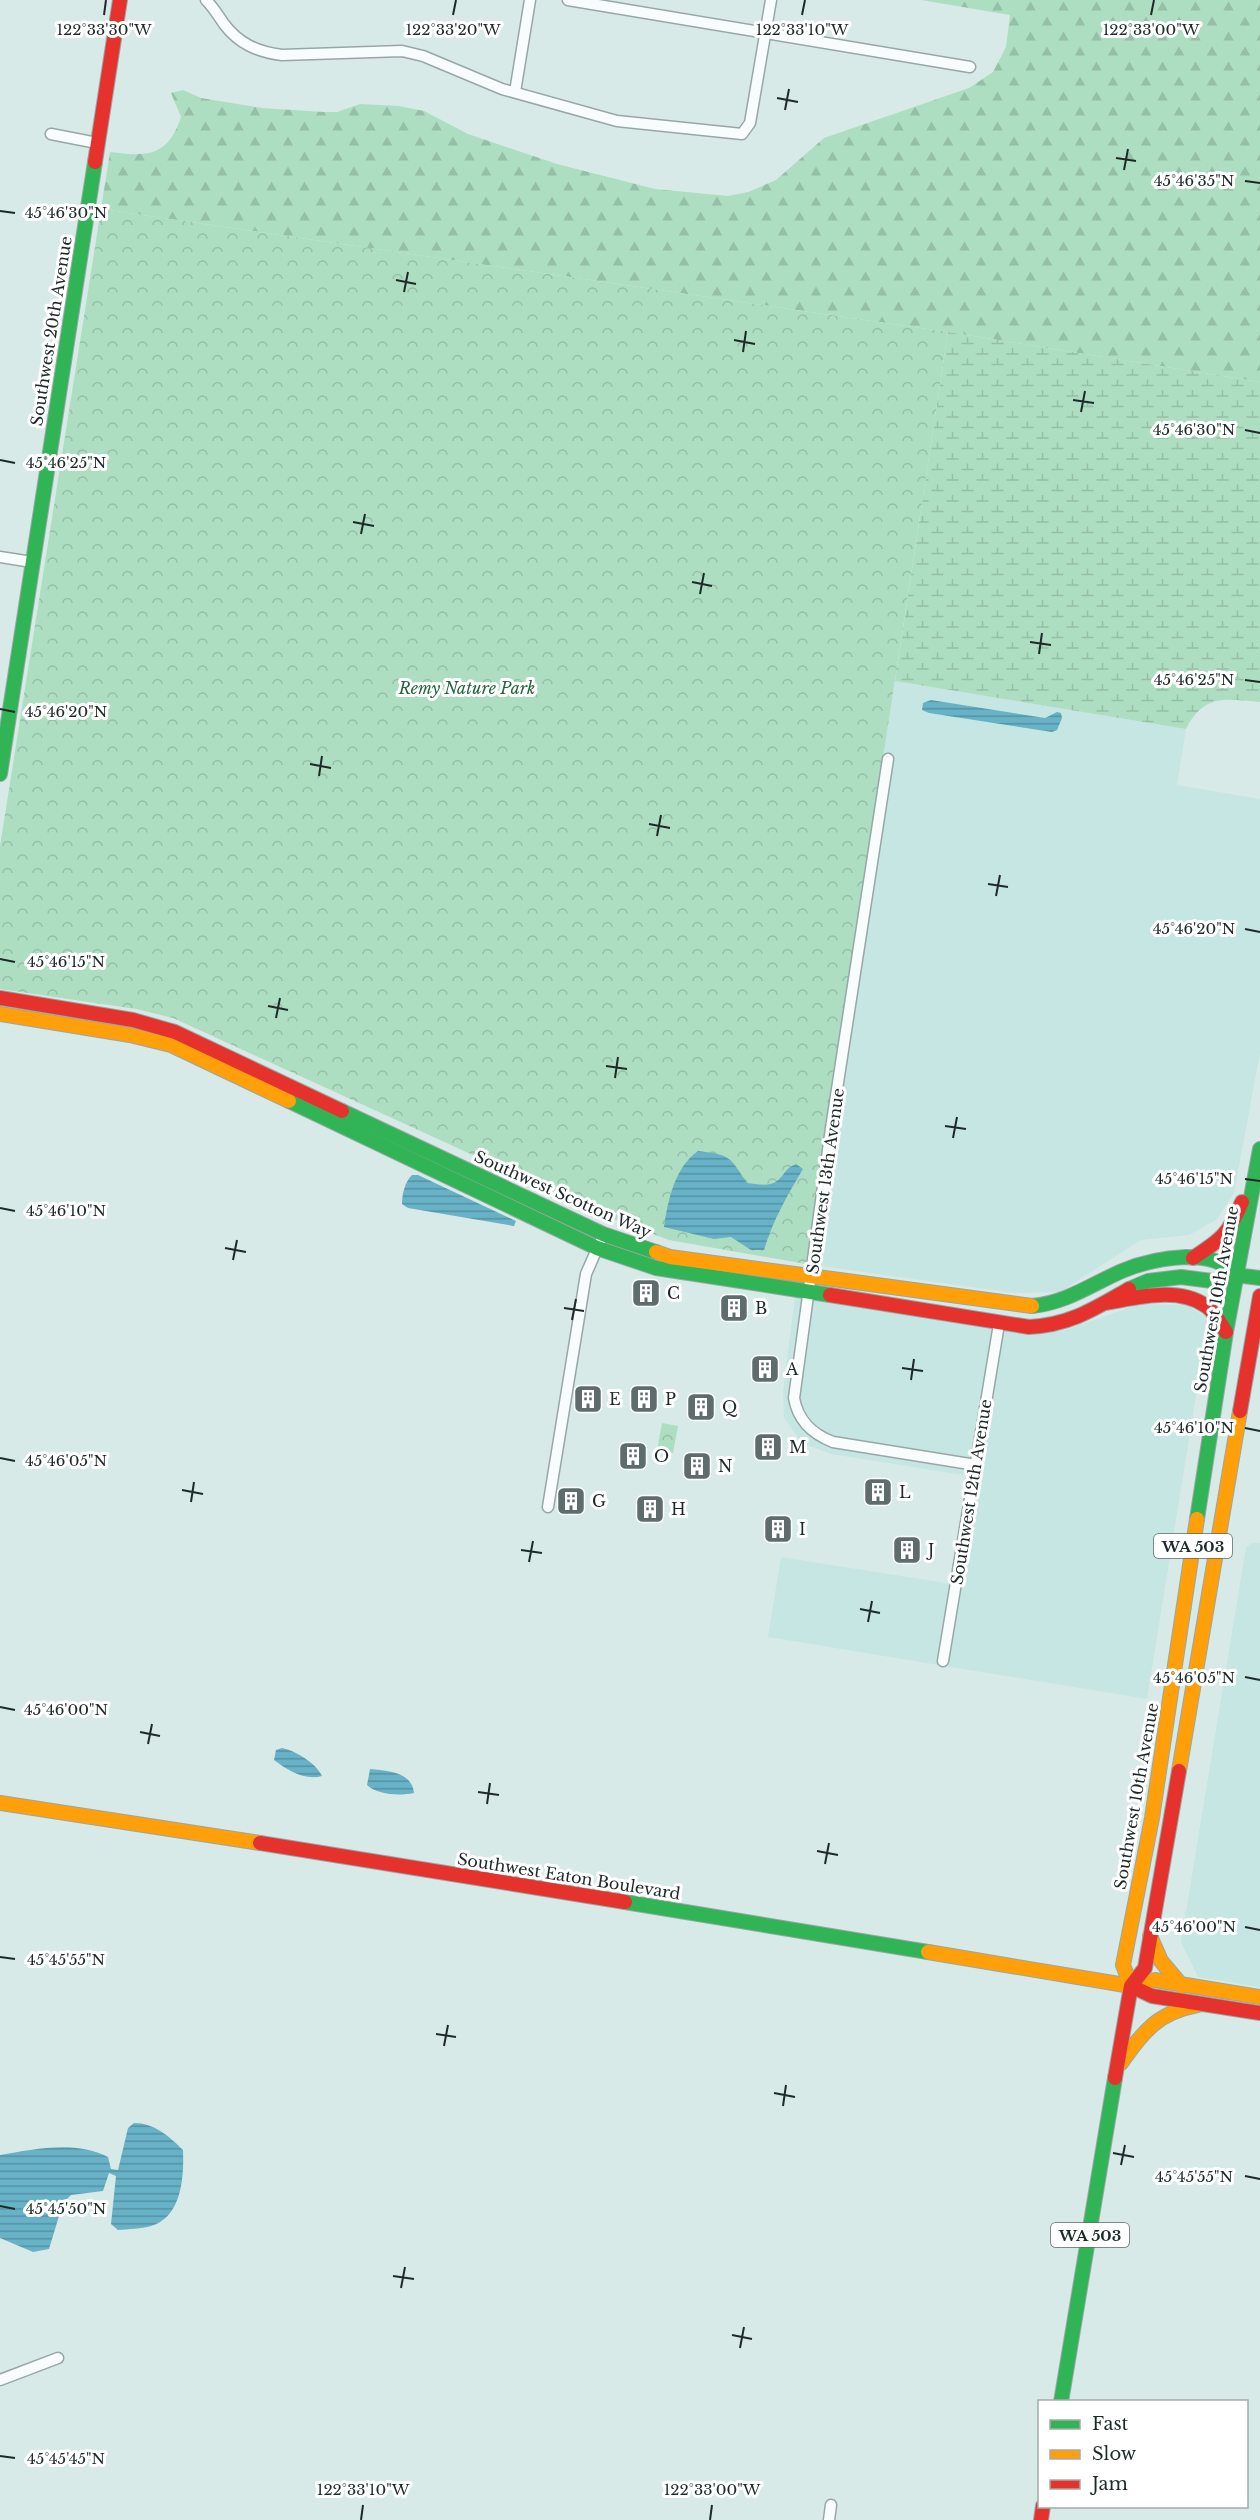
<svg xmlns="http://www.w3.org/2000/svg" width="1260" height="2520" font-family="'Libre Baskerville',serif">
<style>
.built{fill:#c6e6e3}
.forest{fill:url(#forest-firs)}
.wetland{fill:url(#wetland-marsh)}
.park{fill:url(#park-crowns)}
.water{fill:url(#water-rules)}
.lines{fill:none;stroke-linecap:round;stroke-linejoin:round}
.street-casing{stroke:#98a7a6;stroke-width:13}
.fast-casing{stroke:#98a7a6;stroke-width:16}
.slow-casing{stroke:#98a7a6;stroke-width:16}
.jam-casing{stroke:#98a7a6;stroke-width:16}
.street{stroke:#f9fcfc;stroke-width:10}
.fast{stroke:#30b455;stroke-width:14}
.slow{stroke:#ff9f0a;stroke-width:14}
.jam{stroke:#e5322d;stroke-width:14}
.ticks{fill:none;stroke:#1d2a29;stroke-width:2}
.labels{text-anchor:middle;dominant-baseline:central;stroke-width:6;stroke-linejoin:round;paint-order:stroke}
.shield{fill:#fff;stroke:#616a69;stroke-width:1.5}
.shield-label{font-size:15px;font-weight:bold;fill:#1d2a29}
.street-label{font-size:16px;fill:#1d2a29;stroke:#fff}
.park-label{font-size:16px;font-style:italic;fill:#24653c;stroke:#fff}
.poi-label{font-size:16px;fill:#1d2a29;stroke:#fff;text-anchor:start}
.ticks-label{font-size:15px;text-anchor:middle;fill:#1d2a29;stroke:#fff;stroke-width:6;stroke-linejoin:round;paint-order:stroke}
</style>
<defs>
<pattern id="forest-firs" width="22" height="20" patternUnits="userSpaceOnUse" patternTransform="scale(1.5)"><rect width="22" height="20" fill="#aedec1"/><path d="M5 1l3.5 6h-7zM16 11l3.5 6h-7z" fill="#95bfa6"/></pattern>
<pattern id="wetland-marsh" width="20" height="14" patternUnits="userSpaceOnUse" patternTransform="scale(1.5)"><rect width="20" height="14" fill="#aedec1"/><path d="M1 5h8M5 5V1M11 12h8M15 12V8" fill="none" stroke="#95bfa6"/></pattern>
<pattern id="park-crowns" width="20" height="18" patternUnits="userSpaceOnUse" patternTransform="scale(1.5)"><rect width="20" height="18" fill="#aedec1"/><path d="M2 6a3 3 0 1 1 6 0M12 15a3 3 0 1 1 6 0" fill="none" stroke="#95bfa6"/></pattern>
<pattern id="water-rules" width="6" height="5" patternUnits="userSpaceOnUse" patternTransform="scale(1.5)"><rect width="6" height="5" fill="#68b2c8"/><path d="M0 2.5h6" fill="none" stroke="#5591a2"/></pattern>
</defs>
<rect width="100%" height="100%" fill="#d7eae8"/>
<!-- built -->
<path class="built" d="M 895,681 L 1186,729 L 1177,785 L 1260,799 L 1260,1053 L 1234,1193 L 1216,1220 L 1189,1235 L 1141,1240 L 1060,1292 L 1014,1293 L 806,1264 Z
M 795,1296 L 1018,1333 L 1041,1334 L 1069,1329 L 1139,1304 L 1187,1305 L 1206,1317 L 1207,1328 L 1147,1699 L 768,1637 L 781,1557 L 959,1585 L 976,1477 L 831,1454 L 802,1443 L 784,1418 L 783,1392 Z
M 1252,1543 L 1260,1543 L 1260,1987 L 1198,1977 L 1181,1942 L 1246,1547 Z"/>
<!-- forest -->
<path class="forest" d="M 921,0 L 1260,0 L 1260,382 L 948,332 L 101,209 L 110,152 C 149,157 168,156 181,117 L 171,93 L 183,90 L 201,98 L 262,108 L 324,112 L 337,112 L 360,104 L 399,106 L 424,111 L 468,134 L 557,164 L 655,189 L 728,196 L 748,192 L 776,180 L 824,138 L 969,88 L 993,72 L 1006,47 L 1010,15 Z"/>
<!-- wetland -->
<path class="wetland" d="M 948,332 L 1260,382 L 1260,702 C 1226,699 1204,693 1186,729 L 895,681 Z"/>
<!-- park -->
<path class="park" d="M 101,209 L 948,332 L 806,1264 L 669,1240 L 613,1219 L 173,1018 L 136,1009 L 0,989 L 0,846 Z
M 662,1423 L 678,1426 L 673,1453 L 657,1450 Z"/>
<!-- water -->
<path class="water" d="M 931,700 L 1045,718 L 1057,712 L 1061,713 L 1062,718 L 1057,730 L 1052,732 L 929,713 L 922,710 L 923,703 Z
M 698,1151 C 731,1155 729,1156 747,1183 C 756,1184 770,1187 777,1181 C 786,1174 784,1169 796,1164 L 803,1169 C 787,1196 773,1220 764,1250 L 751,1250 L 731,1237 L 714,1239 L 664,1227 C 668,1200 675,1167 698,1151 Z
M 412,1175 L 418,1175 L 516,1221 L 514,1226 L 408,1208 L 402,1204 C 402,1194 405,1182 412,1175 Z
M 282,1748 C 296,1751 316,1763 322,1776 C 305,1781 287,1770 274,1760 L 276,1750 Z
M 370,1769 C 388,1771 412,1772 414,1793 C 399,1796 378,1795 367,1785 Z
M 134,2123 C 154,2123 169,2136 183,2150 C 184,2177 182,2217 151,2226 C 141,2229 129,2229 118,2230 L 111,2224 L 116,2176 L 109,2173 L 103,2191 L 71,2195 L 63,2203 L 49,2249 L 33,2252 L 0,2238 L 0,2155 C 34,2149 76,2140 108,2157 L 111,2169 L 118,2170 L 128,2128 Z"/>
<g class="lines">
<!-- street casing -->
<g class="street-casing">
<path id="street" d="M 206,0 C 213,7 218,15 224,24 C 239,44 258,52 282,55 L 402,51 L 423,56 L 502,89 L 617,121 L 742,134 L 750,123 L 771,0
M 568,0 L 970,67
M 515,92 L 530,0
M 51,134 L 97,143
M 0,557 L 32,562
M 888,759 L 831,1128 L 794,1398 C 798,1421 812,1434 833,1442 L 976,1465
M 548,1507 L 586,1274 L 600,1242
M 943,1661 L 999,1324
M 0,2380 L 58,2358
M 829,2520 L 831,2505"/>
</g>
<!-- fast casing -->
<g class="fast-casing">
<path id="fast" d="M 0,774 L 95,162
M 289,1101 L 597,1248 L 656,1268 L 830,1295
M 342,1111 L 603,1234 L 656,1252
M 1129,1289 L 1148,1281 L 1181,1277 L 1220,1282 L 1236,1275 L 1260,1278
M 1032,1306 C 1066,1303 1092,1284 1122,1271 C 1143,1262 1164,1258 1186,1257 C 1207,1257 1222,1260 1236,1275
M 1197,1519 L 1226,1332 L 1260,1149
M 625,1902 L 928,1952
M 1061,2402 L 1115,2078"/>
</g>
<!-- slow casing -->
<g class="slow-casing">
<path id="slow" d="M 0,1014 L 130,1035 L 171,1045 L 289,1101
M 656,1252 L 670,1257 L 1032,1306
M 1179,1771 L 1240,1411
M 0,1803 L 260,1843
M 1150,1936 L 1161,1961 L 1182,1986
M 928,1952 L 1131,1986
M 1131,1986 L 1155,1980 L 1260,1997
M 1131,1986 L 1123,1965 L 1152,1818 L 1197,1519
M 1121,2063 C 1145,2030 1157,2013 1198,2005"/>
</g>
<!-- jam casing -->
<g class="jam-casing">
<path id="jam" d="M 95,162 L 120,0
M 0,998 L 133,1020 L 175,1032 L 342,1111
M 1193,1258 C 1222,1239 1228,1235 1242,1202
M 830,1295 L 1029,1327 C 1070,1325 1094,1309 1129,1289
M 1105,1303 C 1136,1298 1178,1286 1206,1306 C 1215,1312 1220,1323 1226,1332
M 1240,1411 L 1260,1296
M 260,1843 L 625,1902
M 1131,1986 L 1152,1996 L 1260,2013
M 1115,2078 L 1131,1986 L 1145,1968 L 1179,1771
M 1041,2520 L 1043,2506"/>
</g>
<!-- street -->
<use href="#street" class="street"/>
<!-- fast -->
<use href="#fast" class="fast"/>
<!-- slow -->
<use href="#slow" class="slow"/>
<!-- jam -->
<use href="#jam" class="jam"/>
</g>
<!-- ticks -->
<path class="ticks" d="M 104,15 L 106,0M 453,15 L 456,0M 802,15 L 805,0M 1151,15 L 1154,0M 777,98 L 798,102M 785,110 L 789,89M 1116,158 L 1136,161M 1124,170 L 1128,149M 1245,181 L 1260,183M 0,211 L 15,213M 396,280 L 416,284M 404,292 L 408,272M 734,340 L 755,344M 743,352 L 746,331M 1073,400 L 1094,403M 1081,412 L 1085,391M 1245,430 L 1260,433M 0,460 L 15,463M 353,522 L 374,526M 361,534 L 365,514M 692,582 L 712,586M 700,594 L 704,573M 1030,642 L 1051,645M 1039,654 L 1042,633M 1245,680 L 1260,682M 0,709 L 15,712M 310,764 L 331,768M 319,776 L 322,756M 649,824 L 670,828M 657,836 L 661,815M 988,884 L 1008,887M 996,896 L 1000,875M 1245,929 L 1260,932M 0,959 L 15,962M 268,1006 L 288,1010M 276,1018 L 280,998M 606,1066 L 627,1069M 615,1078 L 618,1057M 945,1126 L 966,1129M 953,1138 L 957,1117M 1245,1179 L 1260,1181M 0,1208 L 15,1211M 225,1248 L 246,1252M 233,1260 L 237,1240M 564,1308 L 584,1311M 572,1320 L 576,1299M 902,1368 L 923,1371M 911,1380 L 914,1359M 1245,1428 L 1260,1431M 0,1458 L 15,1461M 182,1490 L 203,1494M 191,1502 L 194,1482M 521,1550 L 542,1553M 529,1562 L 533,1541M 860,1609 L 880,1613M 868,1622 L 872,1601M 1245,1677 L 1260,1680M 0,1707 L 15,1710M 140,1732 L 160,1736M 148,1744 L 152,1724M 478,1792 L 499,1795M 487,1804 L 490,1783M 817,1851 L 838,1855M 825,1864 L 829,1843M 1245,1927 L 1260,1930M 0,1957 L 15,1959M 436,2034 L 456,2037M 444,2046 L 448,2025M 774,2093 L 795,2097M 783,2106 L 786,2085M 1113,2153 L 1134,2157M 1121,2165 L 1125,2145M 1245,2176 L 1260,2179M 0,2206 L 15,2209M 393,2276 L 414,2279M 401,2288 L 405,2267M 732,2335 L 752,2339M 740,2348 L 744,2327M 0,2456 L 15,2458M 361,2520 L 363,2505M 710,2520 L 712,2505"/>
<!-- icons -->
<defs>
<g id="building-square" transform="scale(1.5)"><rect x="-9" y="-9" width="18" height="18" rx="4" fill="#5e6d6c" stroke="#fff"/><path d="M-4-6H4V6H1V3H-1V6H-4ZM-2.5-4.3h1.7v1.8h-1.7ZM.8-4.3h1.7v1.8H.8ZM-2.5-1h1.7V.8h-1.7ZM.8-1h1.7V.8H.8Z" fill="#fff"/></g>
</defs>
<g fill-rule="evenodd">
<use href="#building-square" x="646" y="1293"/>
<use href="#building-square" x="734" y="1308"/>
<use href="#building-square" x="765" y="1369"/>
<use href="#building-square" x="588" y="1399"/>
<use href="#building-square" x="644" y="1399"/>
<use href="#building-square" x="701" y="1407"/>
<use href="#building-square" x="768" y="1447"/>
<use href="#building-square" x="633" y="1456"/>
<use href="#building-square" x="697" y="1466"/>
<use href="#building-square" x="878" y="1492"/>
<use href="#building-square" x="571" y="1501"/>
<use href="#building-square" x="650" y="1509"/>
<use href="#building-square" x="778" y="1529"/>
<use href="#building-square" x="907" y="1550"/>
</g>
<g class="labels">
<!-- shield labels -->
<g class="shield">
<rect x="1154" y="1534" width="78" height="24" rx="4.5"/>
<rect x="1051" y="2223" width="78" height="24" rx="4.5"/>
</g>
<g class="shield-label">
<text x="1193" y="1546">WA 503</text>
<text x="1090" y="2235">WA 503</text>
</g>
<!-- street labels -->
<g class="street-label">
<text transform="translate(51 331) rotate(-81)">Southwest 20th Avenue</text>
<text transform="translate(825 1181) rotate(-82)">Southwest 13th Avenue</text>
<text transform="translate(563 1194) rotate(24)">Southwest Scotton Way</text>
<text transform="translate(1216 1299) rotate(-80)">Southwest 10th Avenue</text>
<text transform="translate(971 1492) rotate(-81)">Southwest 12th Avenue</text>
<text transform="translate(1136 1796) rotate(-80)">Southwest 10th Avenue</text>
<text transform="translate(569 1876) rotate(9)">Southwest Eaton Boulevard</text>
</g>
<!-- park labels -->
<g class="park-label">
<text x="467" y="688">Remy Nature Park</text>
</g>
<!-- poi labels -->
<g class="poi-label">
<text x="667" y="1293">C</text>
<text x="755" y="1308">B</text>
<text x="786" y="1369">A</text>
<text x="609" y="1399">E</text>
<text x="665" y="1399">P</text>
<text x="722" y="1407">Q</text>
<text x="789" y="1447">M</text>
<text x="654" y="1456">O</text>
<text x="718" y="1466">N</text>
<text x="899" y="1492">L</text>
<text x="592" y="1501">G</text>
<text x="671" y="1509">H</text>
<text x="799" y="1529">I</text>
<text x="928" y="1550">J</text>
</g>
</g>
<g class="ticks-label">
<text x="104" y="35">122°33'30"W</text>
<text x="453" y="35">122°33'20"W</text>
<text x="802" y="35">122°33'10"W</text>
<text x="1151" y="35">122°33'00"W</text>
<text x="1194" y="186">45°46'35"N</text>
<text x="66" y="218">45°46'30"N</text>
<text x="1194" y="435">45°46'30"N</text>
<text x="66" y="468">45°46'25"N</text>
<text x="1194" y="685">45°46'25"N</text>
<text x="66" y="717">45°46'20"N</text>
<text x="1194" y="934">45°46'20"N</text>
<text x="66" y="967">45°46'15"N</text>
<text x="1194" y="1184">45°46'15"N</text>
<text x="66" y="1216">45°46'10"N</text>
<text x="1194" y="1433">45°46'10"N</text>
<text x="66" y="1466">45°46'05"N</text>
<text x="1194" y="1683">45°46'05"N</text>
<text x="66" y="1715">45°46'00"N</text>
<text x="1194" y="1932">45°46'00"N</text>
<text x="66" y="1965">45°45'55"N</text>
<text x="1194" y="2182">45°45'55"N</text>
<text x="66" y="2214">45°45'50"N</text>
<text x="66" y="2464">45°45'45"N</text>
<text x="363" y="2495">122°33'10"W</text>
<text x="712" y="2495">122°33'00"W</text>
</g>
<!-- legend -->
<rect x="1038" y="2400" width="210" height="108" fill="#ffffff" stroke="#a5aaa9" stroke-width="1.5"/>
<rect x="1050" y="2420" width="30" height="9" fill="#30b455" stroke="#a5aaa9" stroke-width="1.5"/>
<text x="1092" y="2430" font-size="18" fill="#1d2a29">Fast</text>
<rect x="1050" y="2450" width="30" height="9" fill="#ff9f0a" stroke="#a5aaa9" stroke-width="1.5"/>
<text x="1092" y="2460" font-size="18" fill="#1d2a29">Slow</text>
<rect x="1050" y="2480" width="30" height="9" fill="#e5322d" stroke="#a5aaa9" stroke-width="1.5"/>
<text x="1092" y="2490" font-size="18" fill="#1d2a29">Jam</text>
</svg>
